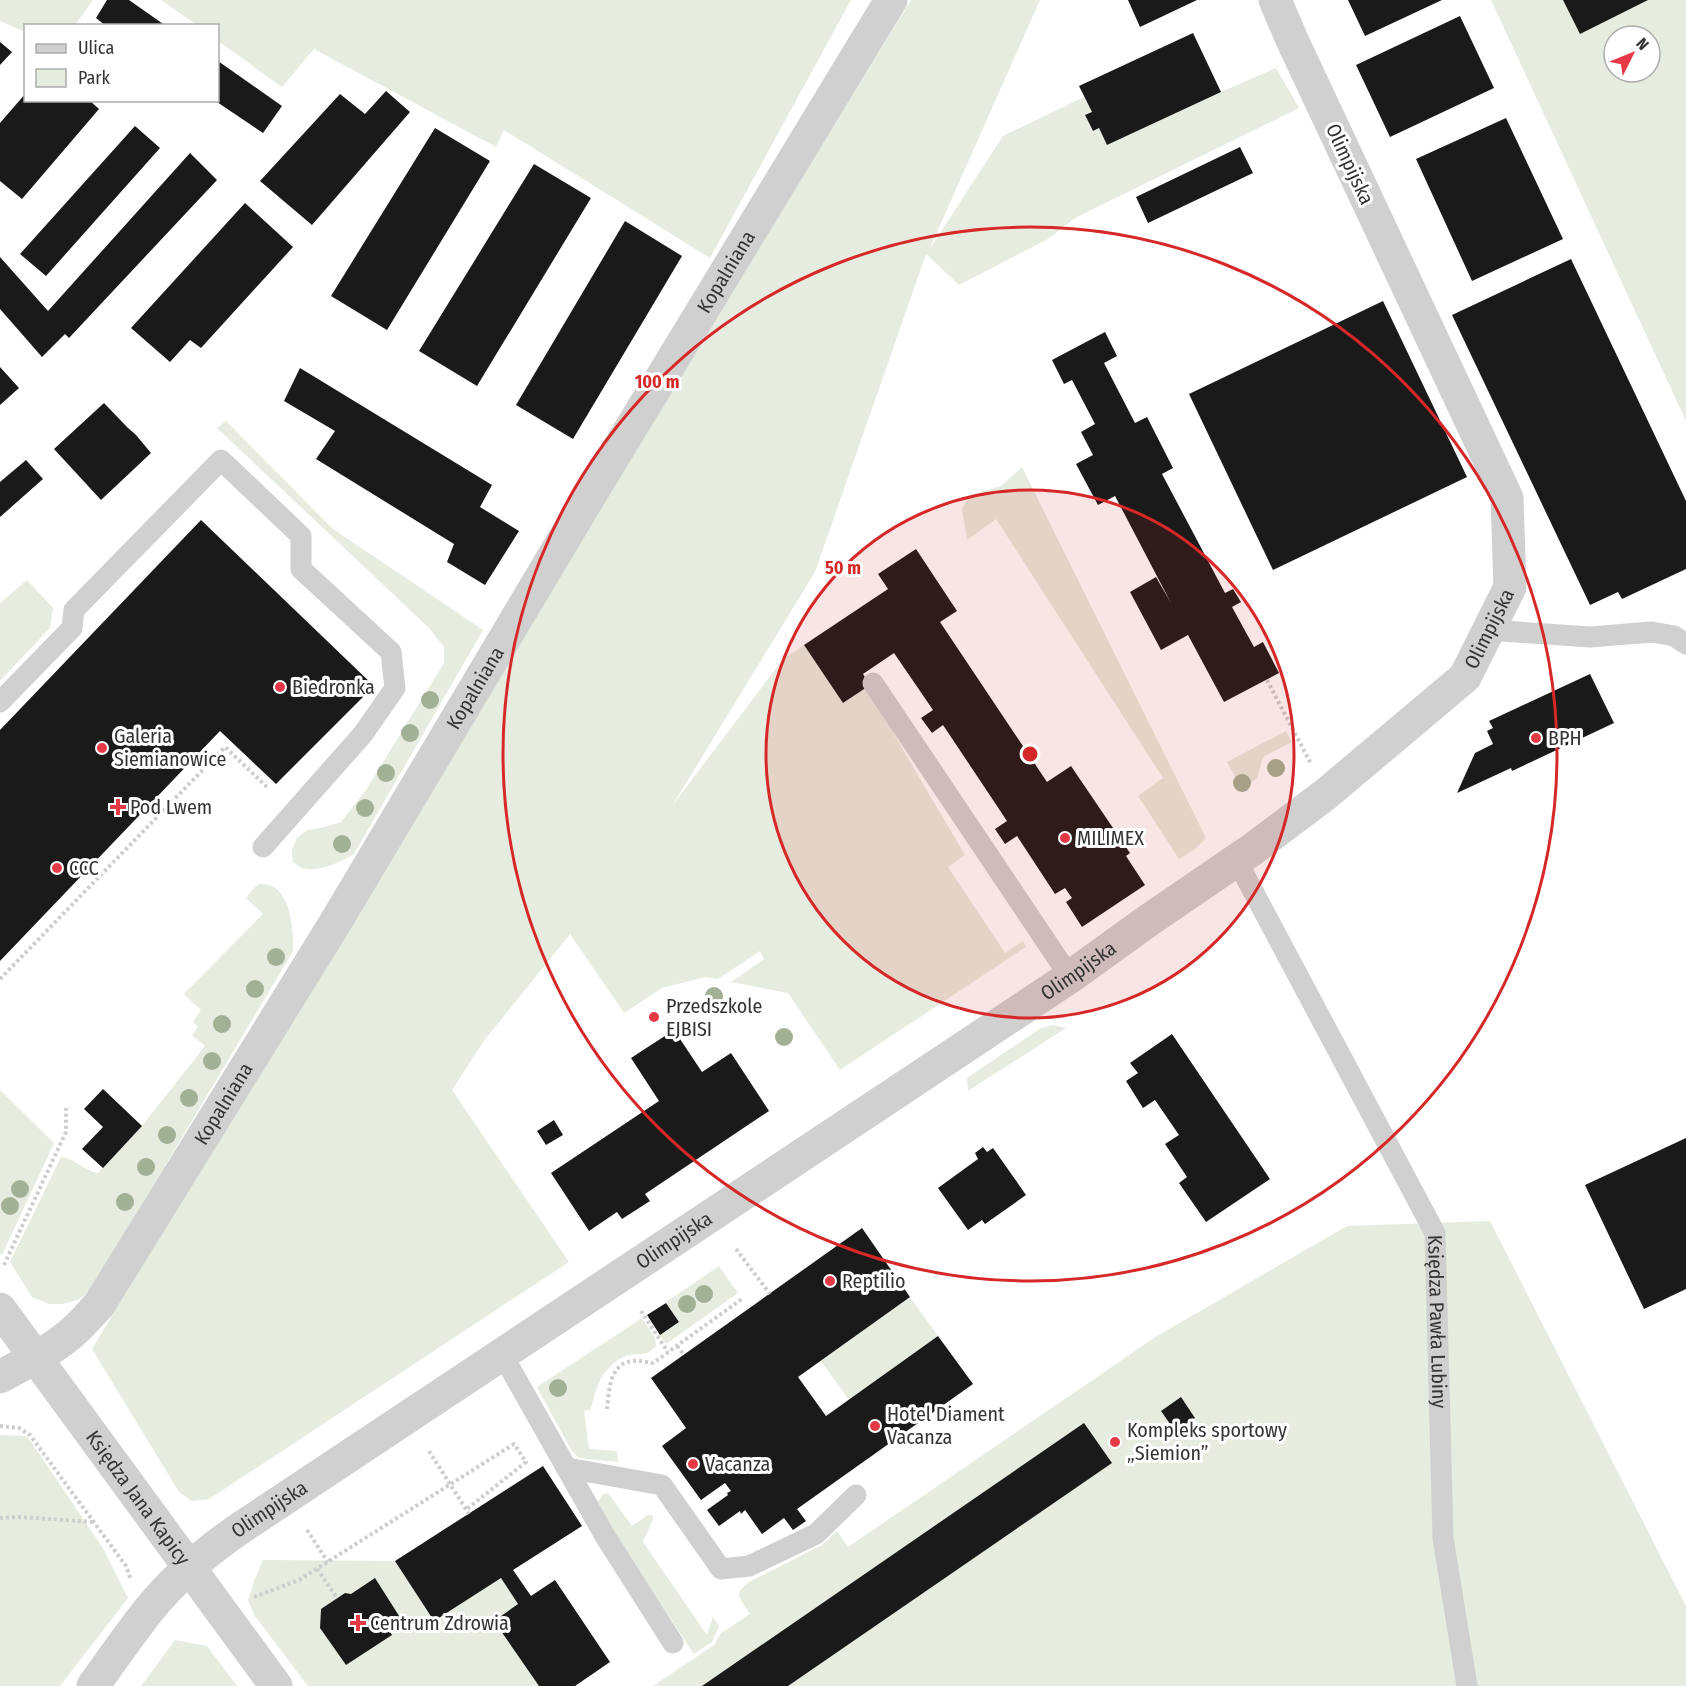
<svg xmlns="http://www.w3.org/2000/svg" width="1686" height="1686" font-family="'Fira Sans Condensed',sans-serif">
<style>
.green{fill:#e6ecdf;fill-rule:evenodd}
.building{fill:#1a1a1a}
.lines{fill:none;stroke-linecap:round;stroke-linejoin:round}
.path{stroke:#cdcdcd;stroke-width:4;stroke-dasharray:3 3;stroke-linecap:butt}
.service{stroke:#d0d0d0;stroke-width:21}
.minor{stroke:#d0d0d0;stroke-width:33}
.tertiary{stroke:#d0d0d0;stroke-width:33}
.tree{fill:#a2b095}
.ring{fill:none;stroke:#d62828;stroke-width:3}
.poi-dot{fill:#e63946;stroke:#fff;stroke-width:2}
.labels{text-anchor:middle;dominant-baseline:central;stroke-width:6;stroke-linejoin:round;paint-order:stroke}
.street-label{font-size:20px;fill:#333;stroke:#fff}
.poi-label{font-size:20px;fill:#333;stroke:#fff;text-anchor:start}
.centre{fill:#d62828;stroke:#fff;stroke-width:3}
.ring-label{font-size:18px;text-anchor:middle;font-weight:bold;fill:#d62828;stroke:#fff;stroke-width:6;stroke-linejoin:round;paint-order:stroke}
</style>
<rect width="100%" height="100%" fill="#fff"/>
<!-- green -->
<path class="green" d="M 0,0 L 93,0 L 75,25 L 26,26 L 25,32 L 0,21 Z
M 161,0 L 851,0 L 710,258 L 504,130 L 496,147 L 314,49 L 282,87 L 218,41 L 218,26 L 197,25 Z
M 911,0 L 1040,0 L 929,250 L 1003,136 L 1084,97 L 1092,112 L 1085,116 L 1092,131 L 1099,128 L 1107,145 L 1221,92 L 1276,68 L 1299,108 L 1075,218 L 1048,239 L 959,285 L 926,254 L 815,572 L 672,806 L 783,659 L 804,645 L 843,703 L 870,685 L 895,736 L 965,855 L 948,867 L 1005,953 L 1023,941 L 1026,947 L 840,1070 L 788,993 L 731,982 L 764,959 L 760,951 L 718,979 L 705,977 L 662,988 L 624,1013 L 570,934 L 483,1042 L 452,1090 L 569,1262 L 209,1499 L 192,1501 L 179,1492 L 92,1349 L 501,670 Z
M 1491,0 L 1686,0 L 1686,421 ZM 1614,36 L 1650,36 L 1650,72 L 1614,72 Z
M 226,421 L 333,529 L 483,630 L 354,854 C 340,862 323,871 306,869 C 301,868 297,865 293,862 L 292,850 L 297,838 L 307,830 L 321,828 L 341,822 L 366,790 L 444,663 L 444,647 L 429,628 L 217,428 Z
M 1022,467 L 1206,838 L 1194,850 L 1179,859 L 1138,796 L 1163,778 L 996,519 L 967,540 L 962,509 L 970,495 L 1001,486 Z
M 27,580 L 53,608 L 50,628 L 0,681 L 0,603 Z
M 1286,731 L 1292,742 L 1263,757 L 1257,779 L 1241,788 L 1227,762 Z
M 259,884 C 262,884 266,884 269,885 C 291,891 294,933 293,951 L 90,1292 L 77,1300 L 63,1304 L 49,1304 L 32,1297 L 10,1262 L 61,1157 C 75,1158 84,1171 98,1173 L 142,1126 L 205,1046 L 192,1035 L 198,1027 L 193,1022 L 201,1010 L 184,994 L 263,914 L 246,898 L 253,889 Z
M 1053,1025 L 1066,1028 L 968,1091 L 967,1078 L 1041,1028 Z
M 0,1090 L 54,1143 L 2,1255 L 0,1253 Z
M 1490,1221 L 1686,1606 L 1686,1686 L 653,1686 L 714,1645 L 721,1633 L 750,1614 C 740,1597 731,1595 751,1581 L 822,1545 L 837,1531 L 848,1547 L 1157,1336 L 1347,1226 Z
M 719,1266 L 738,1293 L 666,1344 L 660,1335 L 679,1322 L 666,1302 Z
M 910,1297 L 938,1336 L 849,1400 L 821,1361 Z
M 642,1318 L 655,1338 L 656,1346 C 648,1356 641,1353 630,1355 C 620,1356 606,1369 601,1378 C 596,1388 594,1399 590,1410 L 584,1410 L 589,1449 L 617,1451 L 618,1462 L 579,1458 L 572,1451 L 537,1387 Z
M 0,1435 L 27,1436 L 103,1548 L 128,1598 L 60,1686 L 0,1686 Z
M 608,1493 L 632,1526 L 648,1515 L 652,1515 L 653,1519 L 643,1542 L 707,1635 L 713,1617 L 719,1626 L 712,1642 L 694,1654 L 616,1536 L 598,1502 L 602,1495 Z
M 263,1560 L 395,1561 L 501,1578 L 518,1604 L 494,1621 L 539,1686 L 308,1686 L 254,1615 L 248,1600 L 254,1581 ZM 375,1579 L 400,1619 L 388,1628 L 391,1635 L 346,1665 L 320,1628 L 321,1609 L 345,1593 L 351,1594 Z
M 175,1640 L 207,1646 L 237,1686 L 141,1686 Z"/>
<!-- building -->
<path class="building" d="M 107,0 L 129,0 L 166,26 L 106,26 L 96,18 Z
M 1128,0 L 1197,0 L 1140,27 Z
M 1348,0 L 1442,0 L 1365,36 Z
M 1563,0 L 1648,0 L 1580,34 Z
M 1460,16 L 1494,88 L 1390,137 L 1356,65 Z
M 1193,33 L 1221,92 L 1107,145 L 1099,128 L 1093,131 L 1085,115 L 1092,112 L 1079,86 Z
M 0,42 L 12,52 L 0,65 Z
M 218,61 L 282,106 L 263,133 L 214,100 L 218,100 Z
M 386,91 L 410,112 L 312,225 L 260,181 L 340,94 L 365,114 Z
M 26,93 L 26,100 L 89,100 L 99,109 L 22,199 L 0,181 L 0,123 Z
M 1506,118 L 1563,239 L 1472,281 L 1416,159 Z
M 135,126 L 160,148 L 46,276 L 20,254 Z
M 435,128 L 490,161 L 387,330 L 331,296 Z
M 1240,147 L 1253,173 L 1148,223 L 1136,197 Z
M 190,153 L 217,180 L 69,338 L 65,334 L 42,357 L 0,309 L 0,257 L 48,311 Z
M 534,164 L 591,198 L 477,386 L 419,351 Z
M 245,203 L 293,247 L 201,348 L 190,340 L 170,362 L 131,328 Z
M 625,221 L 682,256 L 573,439 L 516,405 Z
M 1571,259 L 1686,501 L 1686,569 L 1622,599 L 1618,592 L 1590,605 L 1452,315 Z
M 1383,301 L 1467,477 L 1273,570 L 1189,394 Z
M 1105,332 L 1117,356 L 1104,363 L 1135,423 L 1147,417 L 1173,468 L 1162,474 L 1225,593 L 1233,589 L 1241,602 L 1232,607 L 1254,647 L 1263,642 L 1279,673 L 1224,702 L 1188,635 L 1161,650 L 1130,592 L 1156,577 L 1171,603 L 1115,496 L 1098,505 L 1076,464 L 1093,455 L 1081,432 L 1095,424 L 1072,380 L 1064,384 L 1052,360 Z
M 0,367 L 19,388 L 0,405 Z
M 300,368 L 492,485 L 480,507 L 519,531 L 485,585 L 447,562 L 454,544 L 316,459 L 335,431 L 284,401 Z
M 104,403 L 127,427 L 136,435 L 151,453 L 101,500 L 54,449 Z
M 26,460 L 43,479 L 0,517 L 0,482 Z
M 201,520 L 374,686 L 276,784 L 220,731 L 0,961 L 0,730 Z
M 916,549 L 957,611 L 940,622 L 1047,782 L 1071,766 L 1130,853 L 1126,856 L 1145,885 L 1082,927 L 1066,902 L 1072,898 L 1065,888 L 1055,894 L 1017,836 L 1005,844 L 995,829 L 1007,821 L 943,725 L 932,733 L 921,718 L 933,710 L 894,653 L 863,674 L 870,685 L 843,703 L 804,645 L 888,589 L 878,574 Z
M 1590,674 L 1614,723 L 1512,771 L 1511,768 L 1457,793 L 1475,753 L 1493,744 L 1487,731 L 1493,728 L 1489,721 Z
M 674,1030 L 702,1072 L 731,1053 L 769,1111 L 645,1194 L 650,1201 L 622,1219 L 617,1212 L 589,1231 L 551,1173 L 659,1101 L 631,1058 Z
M 1172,1034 L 1270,1179 L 1206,1222 L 1179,1183 L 1187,1177 L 1165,1144 L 1179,1135 L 1155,1100 L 1143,1108 L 1126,1081 L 1138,1073 L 1130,1063 Z
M 103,1089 L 142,1126 L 103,1168 L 82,1149 L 103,1127 L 84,1109 Z
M 554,1120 L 563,1135 L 546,1145 L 537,1131 Z
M 1686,1138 L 1686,1289 L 1644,1309 L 1585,1185 Z
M 983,1147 L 987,1152 L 993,1148 L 1026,1195 L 985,1224 L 982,1220 L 968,1230 L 938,1188 L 978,1159 L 975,1153 Z
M 862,1228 L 910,1297 L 798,1377 L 826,1416 L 938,1336 L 973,1384 L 797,1509 L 806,1521 L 793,1530 L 784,1518 L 762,1534 L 745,1510 L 741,1514 L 740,1511 L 719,1526 L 707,1510 L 728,1495 L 727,1493 L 731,1491 L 725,1483 L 701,1500 L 662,1446 L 686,1428 L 651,1378 Z
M 666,1303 L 679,1322 L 660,1335 L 647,1315 Z
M 1181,1397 L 1195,1418 L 1175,1431 L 1161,1411 Z
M 1084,1423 L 1112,1463 L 788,1686 L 702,1686 Z
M 543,1466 L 582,1526 L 513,1570 L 531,1596 L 555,1580 L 610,1662 L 575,1686 L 539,1686 L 494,1621 L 518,1604 L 501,1578 L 434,1621 L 395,1561 Z
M 375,1578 L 401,1619 L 388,1628 L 392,1635 L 346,1665 L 320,1628 L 321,1609 L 345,1593 L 351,1594 Z"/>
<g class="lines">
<!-- path -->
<path class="path" d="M 1267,680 L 1311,764
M 0,979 L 225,747 L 269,789
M 736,1249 L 770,1294
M 4,1265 L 66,1132 L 66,1108
M 641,1311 L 668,1352
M 677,1346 L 684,1355
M 607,1409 C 609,1393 609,1367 628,1362 C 636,1359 645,1362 653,1363 L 742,1299
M 0,1426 L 19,1428 L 30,1435 L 126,1566 L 131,1580
M 429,1451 L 469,1514
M 0,1518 L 19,1517 L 94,1522
M 307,1530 L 328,1562
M 317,1569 L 337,1598
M 254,1597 L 299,1580 L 514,1444 L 526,1462 L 467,1509"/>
<!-- service -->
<g class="service">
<path d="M 1488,630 L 1590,637 L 1652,632 L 1674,636 L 1686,644"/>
<path d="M 873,683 L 1070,977"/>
<path d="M 0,702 L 72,628 L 74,610 L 221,460 L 301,536 L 301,569 L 391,652 L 395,688 L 363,734 L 263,847"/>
<path id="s1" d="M 1237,861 L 1435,1233 L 1443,1538 L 1467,1686"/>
<path d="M 502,1354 L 605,1536 L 673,1643"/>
<path d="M 567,1468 L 662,1485 L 721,1569 L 749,1566 L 816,1534 L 856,1495"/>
</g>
<!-- minor -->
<g class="minor">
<path id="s2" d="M 0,1377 C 26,1362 54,1350 76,1329 C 84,1322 91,1313 99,1305 L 335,923 L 583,507 L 891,0"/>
<path id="s3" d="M 93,1686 C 111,1661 129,1635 148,1611 C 175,1577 207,1551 242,1527 L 1070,977 L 1149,920 L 1253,849 L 1326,794 L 1465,677 L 1510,587 L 1507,498 L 1293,42 L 1275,0"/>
</g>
<!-- tertiary -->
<path class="tertiary" id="s4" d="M 0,1309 L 276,1686"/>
</g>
<!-- trees -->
<g class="tree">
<circle cx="430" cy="700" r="9"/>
<circle cx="410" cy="733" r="9"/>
<circle cx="1276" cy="768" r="9"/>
<circle cx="386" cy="773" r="9"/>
<circle cx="1242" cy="783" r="9"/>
<circle cx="365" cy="808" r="9"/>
<circle cx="342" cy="844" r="9"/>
<circle cx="276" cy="957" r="9"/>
<circle cx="255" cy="989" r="9"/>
<circle cx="714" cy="996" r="9"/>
<circle cx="222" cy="1024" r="9"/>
<circle cx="784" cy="1037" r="9"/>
<circle cx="212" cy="1061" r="9"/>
<circle cx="189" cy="1098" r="9"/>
<circle cx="167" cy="1135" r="9"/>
<circle cx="146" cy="1167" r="9"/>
<circle cx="20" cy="1189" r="9"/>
<circle cx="125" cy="1202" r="9"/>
<circle cx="10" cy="1206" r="9"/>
<circle cx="704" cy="1294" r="9"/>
<circle cx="687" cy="1304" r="9"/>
<circle cx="558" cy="1388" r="9"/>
</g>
<!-- distance rings -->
<circle cx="1030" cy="754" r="264" fill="#d62828" fill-opacity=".12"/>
<g class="ring">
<circle cx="1030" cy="754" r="264"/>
<circle cx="1030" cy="754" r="527"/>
</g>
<!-- markers -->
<g class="poi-dot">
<circle cx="280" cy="687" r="6"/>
<circle cx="1536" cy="738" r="6"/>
<circle cx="102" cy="748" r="6"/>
<path d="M115 798h6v6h6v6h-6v6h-6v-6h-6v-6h6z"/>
<circle cx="1065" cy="838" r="6"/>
<circle cx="57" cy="868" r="6"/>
<circle cx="654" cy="1017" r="6"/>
<circle cx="830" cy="1281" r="6"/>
<circle cx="875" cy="1426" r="6"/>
<circle cx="1115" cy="1442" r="6"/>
<circle cx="693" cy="1464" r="6"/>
<path d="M355 1614h6v6h6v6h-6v6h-6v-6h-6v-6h6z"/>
</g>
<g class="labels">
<!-- street labels -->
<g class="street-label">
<text transform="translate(1350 164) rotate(65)">Olimpijska</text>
<text stroke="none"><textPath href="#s2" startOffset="1332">Kopalniana</textPath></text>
<text stroke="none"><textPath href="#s3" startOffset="1764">Olimpijska</textPath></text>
<text stroke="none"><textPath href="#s2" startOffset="846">Kopalniana</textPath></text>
<text stroke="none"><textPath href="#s3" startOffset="1224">Olimpijska</textPath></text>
<text stroke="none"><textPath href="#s2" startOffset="360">Kopalniana</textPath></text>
<text stroke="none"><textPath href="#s3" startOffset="738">Olimpijska</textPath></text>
<text stroke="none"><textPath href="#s1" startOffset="510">Księdza Pawła Lubiny</textPath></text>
<text stroke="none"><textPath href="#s4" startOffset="234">Księdza Jana Kapicy</textPath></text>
<text stroke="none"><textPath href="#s3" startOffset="252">Olimpijska</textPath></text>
</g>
<!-- poi labels -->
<g class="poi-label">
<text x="292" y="687">Biedronka</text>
<text x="114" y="736">Galeria<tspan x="114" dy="23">Siemianowice</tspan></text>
<text x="1548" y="738">BPH</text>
<text x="130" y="807">Pod Lwem</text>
<text x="1077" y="838">MILIMEX</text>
<text x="69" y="868">CCC</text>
<text x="666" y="1006">Przedszkole<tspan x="666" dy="23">EJBISI</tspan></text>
<text x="842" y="1281">Reptilio</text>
<text x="887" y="1414">Hotel Diament<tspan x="887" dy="23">Vacanza</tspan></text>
<text x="1127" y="1430">Kompleks sportowy<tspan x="1127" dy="23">„Siemion”</tspan></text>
<text x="705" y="1464">Vacanza</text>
<text x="370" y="1623">Centrum Zdrowia</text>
</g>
</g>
<circle cx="1030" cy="754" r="9" class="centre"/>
<g class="ring-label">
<text x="657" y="388">100 m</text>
<text x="843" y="574">50 m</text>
</g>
<!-- legend -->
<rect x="24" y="24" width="195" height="78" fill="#ffffff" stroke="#adadad" stroke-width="1.5"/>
<rect x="36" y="44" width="30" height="9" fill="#d0d0d0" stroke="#adadad" stroke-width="1.5"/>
<text x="78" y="54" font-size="18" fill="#333333">Ulica</text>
<rect x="36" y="69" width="30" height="18" fill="#e6ecdf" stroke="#adadad" stroke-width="1.5"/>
<text x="78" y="84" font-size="18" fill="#333333">Park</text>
<!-- north arrow -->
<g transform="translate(1632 54) rotate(47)"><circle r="28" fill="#ffffff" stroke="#adadad" stroke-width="1.5"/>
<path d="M0-4.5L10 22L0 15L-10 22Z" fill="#e63946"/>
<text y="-9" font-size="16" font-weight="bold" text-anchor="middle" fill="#333333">N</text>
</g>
</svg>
